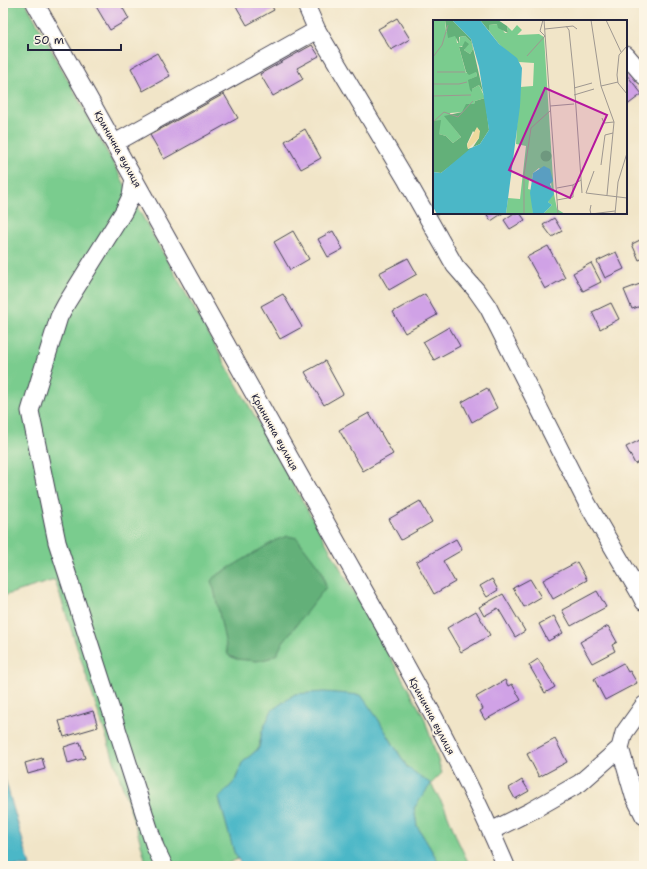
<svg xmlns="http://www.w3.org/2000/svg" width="647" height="869" font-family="'Shantell Sans',sans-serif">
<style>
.green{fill:#7acc8e;stroke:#4e7764}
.forest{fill:#63b079;stroke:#42695a}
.water{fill:#4bb7c7;stroke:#366c81}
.building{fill:#d0a2e6}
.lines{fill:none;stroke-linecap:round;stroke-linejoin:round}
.minor-casing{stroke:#413f50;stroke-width:19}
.minor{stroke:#fff;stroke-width:17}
.labels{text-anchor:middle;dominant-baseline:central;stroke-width:3.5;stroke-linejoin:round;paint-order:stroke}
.street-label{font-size:10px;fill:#22223b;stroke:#fcf5e5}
.inset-road{fill:none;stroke:#9e9790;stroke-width:1}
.view{fill:#b5179e;fill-opacity:0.15;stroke:#b5179e;stroke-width:2}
.inset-edge{fill:none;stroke:#22223b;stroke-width:2}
</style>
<rect width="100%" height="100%" fill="#fcf5e5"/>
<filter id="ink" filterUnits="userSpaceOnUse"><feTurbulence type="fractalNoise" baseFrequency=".025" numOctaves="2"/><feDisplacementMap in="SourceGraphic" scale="8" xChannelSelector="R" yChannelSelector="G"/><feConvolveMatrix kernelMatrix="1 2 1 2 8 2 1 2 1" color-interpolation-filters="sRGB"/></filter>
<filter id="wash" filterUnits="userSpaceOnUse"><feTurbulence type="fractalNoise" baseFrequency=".012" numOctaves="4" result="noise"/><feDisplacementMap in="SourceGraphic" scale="16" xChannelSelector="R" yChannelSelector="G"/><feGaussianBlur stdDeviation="0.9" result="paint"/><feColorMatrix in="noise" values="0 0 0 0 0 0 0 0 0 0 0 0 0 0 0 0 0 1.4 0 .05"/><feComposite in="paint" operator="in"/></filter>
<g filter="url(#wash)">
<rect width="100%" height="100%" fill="#f1e5c8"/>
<!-- green -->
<path class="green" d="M 3,3 L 26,3 L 136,205 L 424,717 L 442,773 L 431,784 L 445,808 L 457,839 L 470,866 L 441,866 L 417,826 L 414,808 L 430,784 L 407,767 L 378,719 L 262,731 L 259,748 L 242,763 L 235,781 L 219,798 L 234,852 L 238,859 L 222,866 L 147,866 L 139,837 L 55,580 L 3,596 Z"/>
<!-- forest -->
<path class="forest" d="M 288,536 L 297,538 L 322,571 L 326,587 L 283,642 L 277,654 L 270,658 L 257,661 L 236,659 L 228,655 L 214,589 L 211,581 L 214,577 L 276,540 Z"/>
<!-- water -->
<path class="water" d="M 324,692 L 361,695 L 378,719 L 407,767 L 431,784 L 414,808 L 417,826 L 441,866 L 242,866 L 234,852 L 219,798 L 235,781 L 242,763 L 259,748 L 262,731 L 272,710 L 295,694 Z
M 3,772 L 30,866 L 3,866 Z"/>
<g id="blocks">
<!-- building -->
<path class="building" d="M 94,3 L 120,3 L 129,19 L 110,30 Z
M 242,3 L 270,3 L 274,10 L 247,25 L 236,6 Z
M 397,18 L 410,39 L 391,50 L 378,29 Z
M 312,45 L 319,56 L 297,68 L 303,79 L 273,96 L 260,74 Z
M 157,53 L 170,76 L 143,91 L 131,68 Z
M 626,74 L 642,94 L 626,106 Z
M 224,94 L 238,118 L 164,159 L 150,135 Z
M 305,129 L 321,158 L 301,169 L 285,141 Z
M 486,213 L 503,213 L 491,221 Z
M 514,213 L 520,213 L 525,220 L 510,229 L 504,220 Z
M 554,218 L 562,231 L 552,237 L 543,225 Z
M 293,231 L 309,259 L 290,270 L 274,242 Z
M 333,231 L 343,249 L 328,257 L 318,239 Z
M 644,238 L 644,258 L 639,260 L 632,244 Z
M 548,246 L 565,278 L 545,289 L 527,257 Z
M 616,252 L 624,269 L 605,278 L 597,261 Z
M 408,258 L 417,274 L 389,290 L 379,273 Z
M 591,263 L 601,282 L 583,291 L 573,273 Z
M 640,284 L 644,294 L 644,305 L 632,309 L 624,290 Z
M 283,294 L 302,327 L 280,339 L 261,306 Z
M 425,294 L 437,315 L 405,333 L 393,312 Z
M 611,303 L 619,319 L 600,329 L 592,312 Z
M 449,327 L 460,346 L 434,360 L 423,342 Z
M 325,361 L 343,394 L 324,405 L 305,372 Z
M 487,388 L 497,408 L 472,422 L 462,402 Z
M 369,413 L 393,454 L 363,471 L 339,430 Z
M 644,438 L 644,459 L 635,464 L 626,447 Z
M 420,501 L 432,522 L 401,540 L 389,519 Z
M 456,539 L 462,550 L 443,561 L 455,582 L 434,594 L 416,562 Z
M 577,562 L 587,580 L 553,599 L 543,580 Z
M 492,579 L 498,590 L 487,597 L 480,586 Z
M 530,579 L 541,597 L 524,607 L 513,588 Z
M 597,591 L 606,607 L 571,626 L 562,610 Z
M 503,594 L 525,631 L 515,637 L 498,608 L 484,616 L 479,607 Z
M 476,611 L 490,635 L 461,652 L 447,628 Z
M 554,616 L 563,633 L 548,641 L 539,624 Z
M 608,626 L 617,642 L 612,645 L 615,651 L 592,663 L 580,642 Z
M 538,659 L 555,687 L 545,693 L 529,665 Z
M 623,663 L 628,672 L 630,671 L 637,683 L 605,700 L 594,679 Z
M 505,680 L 508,686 L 512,684 L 521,700 L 485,720 L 480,711 L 483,709 L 476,697 Z
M 93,711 L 98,727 L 64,737 L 59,721 Z
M 555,739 L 567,762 L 539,777 L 527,754 Z
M 80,742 L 85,758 L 68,763 L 64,747 Z
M 42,758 L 45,769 L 28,774 L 25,763 Z
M 522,780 L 529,791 L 515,799 L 509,788 Z"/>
</g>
</g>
<g filter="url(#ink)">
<use href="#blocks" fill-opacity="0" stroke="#413f50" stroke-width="1"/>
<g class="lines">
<!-- minor casing -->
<g class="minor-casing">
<path id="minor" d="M 35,3 C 131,172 225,342 320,512 C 384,628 454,743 506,866
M 305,3 L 317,30 L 407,181 L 455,266 L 476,290 L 488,307 L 587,503 L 640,594 L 644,602
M 626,55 L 644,76
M 115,143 L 317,30
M 134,178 L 131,196 L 124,211 L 66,304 L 59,317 L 30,411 L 57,542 L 155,847 L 164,866
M 620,748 L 634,796 L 644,816
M 491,831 L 531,811 L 580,783 L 620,748 L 624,733 L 644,705"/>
</g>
<!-- minor -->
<use href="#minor" class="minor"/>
</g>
</g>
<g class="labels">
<!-- street labels -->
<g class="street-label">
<text transform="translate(118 149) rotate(61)">Кринична вулиця</text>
<text transform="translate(275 432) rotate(61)">Кринична вулиця</text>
<text transform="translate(432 716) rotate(62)">Кринична вулиця</text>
</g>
</g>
<!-- overview -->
<g transform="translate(433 20)">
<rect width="194" height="194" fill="#f1e5c8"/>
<path d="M 0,0 L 12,0 L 13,11 L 18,16 L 23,16 L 24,23 L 26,23 L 27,17 L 32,16 L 38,22 L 40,29 L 37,34 L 31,30 L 34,25 L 26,27 L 33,53 L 43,52 L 44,56 L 38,59 L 39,69 L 46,65 L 52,78 L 42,81 L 41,84 L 29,92 L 17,93 L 17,103 L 28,117 L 20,123 L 13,116 L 6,114 L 3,101 L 0,101 ZM 65,4 L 72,13 L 75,13 L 74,6 L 79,11 L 84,5 L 89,10 L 84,15 L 82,13 L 85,15 L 106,14 L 111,17 L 121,174 L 124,189 L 132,194 L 110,194 L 119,185 L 115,182 L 119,173 L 118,162 L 106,148 L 100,153 L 99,160 L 96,160 L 95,169 L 99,170 L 100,194 L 73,194 L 75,178 L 87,179 L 93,126 L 83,124 L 86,72 L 87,67 L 100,66 L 101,43 L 86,42 L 66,24 L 56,11 L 56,5 Z" fill="#7acc8e"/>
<path d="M 12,0 L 19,0 L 38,19 L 50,72 L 46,65 L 39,69 L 39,72 L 37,70 L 35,60 L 44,56 L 43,52 L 36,55 L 33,52 L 26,27 L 29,27 L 32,21 L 36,24 L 31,30 L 37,34 L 40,29 L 38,22 L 32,16 L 26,17 L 26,24 L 22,16 L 15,18 ZM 47,0 L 65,0 L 74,6 L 75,13 L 65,8 L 64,4 L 56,5 L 56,11 ZM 52,78 L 56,110 L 47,124 L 40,127 L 46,118 L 40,111 L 34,124 L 35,129 L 38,128 L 37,131 L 8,153 L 0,152 L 0,101 L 8,100 L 6,114 L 13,116 L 20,123 L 28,117 L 11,96 L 29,92 L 33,84 L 41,84 L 42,81 ZM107.5 136a5.5 5.5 0 1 1 11 0a5.5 5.5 0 1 1-11 0Z" fill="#63b079"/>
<path d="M 44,107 L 47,111 L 46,118 L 35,129 L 34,125 Z" fill="#eeda9e"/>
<path d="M 19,0 L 47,0 L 66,24 L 84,38 L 89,48 L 87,86 L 73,194 L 4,194 L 0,187 L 0,152 L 8,153 L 38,128 L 47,124 L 56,110 L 46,47 L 38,19 ZM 111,146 L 117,149 L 120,161 L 117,164 L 121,174 L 115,182 L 119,185 L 110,194 L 100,194 L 97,173 L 100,153 Z" fill="#4bb7c7"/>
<path class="inset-road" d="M 111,0 L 125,194M 158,0 L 168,66 L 181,102 L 174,175M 173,0 L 188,32M 133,6 L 136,10 L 141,59 L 149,173M 112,9 L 140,6 L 144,9M 194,26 L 186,35 L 184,55 L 185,63 L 194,74M 94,36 L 112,16 L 107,11 L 110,0M 0,37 L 9,25 L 15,5M 4,52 L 32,52M 0,64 L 26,64 L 34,62M 168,66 L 185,62M 141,68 L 159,63M 141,75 L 161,69M 0,76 L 38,75M 117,86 L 141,84M 169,98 L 171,103 L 181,102M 0,102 L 11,92 L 25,97 L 40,81M 168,145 L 172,115 L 180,113M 161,151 L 153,173 L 194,178M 124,168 L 140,165 L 148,160M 124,180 L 140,177 L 140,165M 158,185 L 157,190 L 158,194 L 182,191M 91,194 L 91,155 L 98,108 L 118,90M 182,194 L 185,162 L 194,133"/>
<path class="view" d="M 112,68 L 174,95 L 137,178 L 76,150 Z"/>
<rect width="194" height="194" class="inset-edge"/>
</g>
<!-- margin -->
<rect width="647" height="869" fill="none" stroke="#fcf5e5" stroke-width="16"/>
<!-- scale -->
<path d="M28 44v6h93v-6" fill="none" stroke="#22223b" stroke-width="2"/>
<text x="34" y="44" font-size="12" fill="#22223b" stroke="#fcf5e5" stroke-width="3" paint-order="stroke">50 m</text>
</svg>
